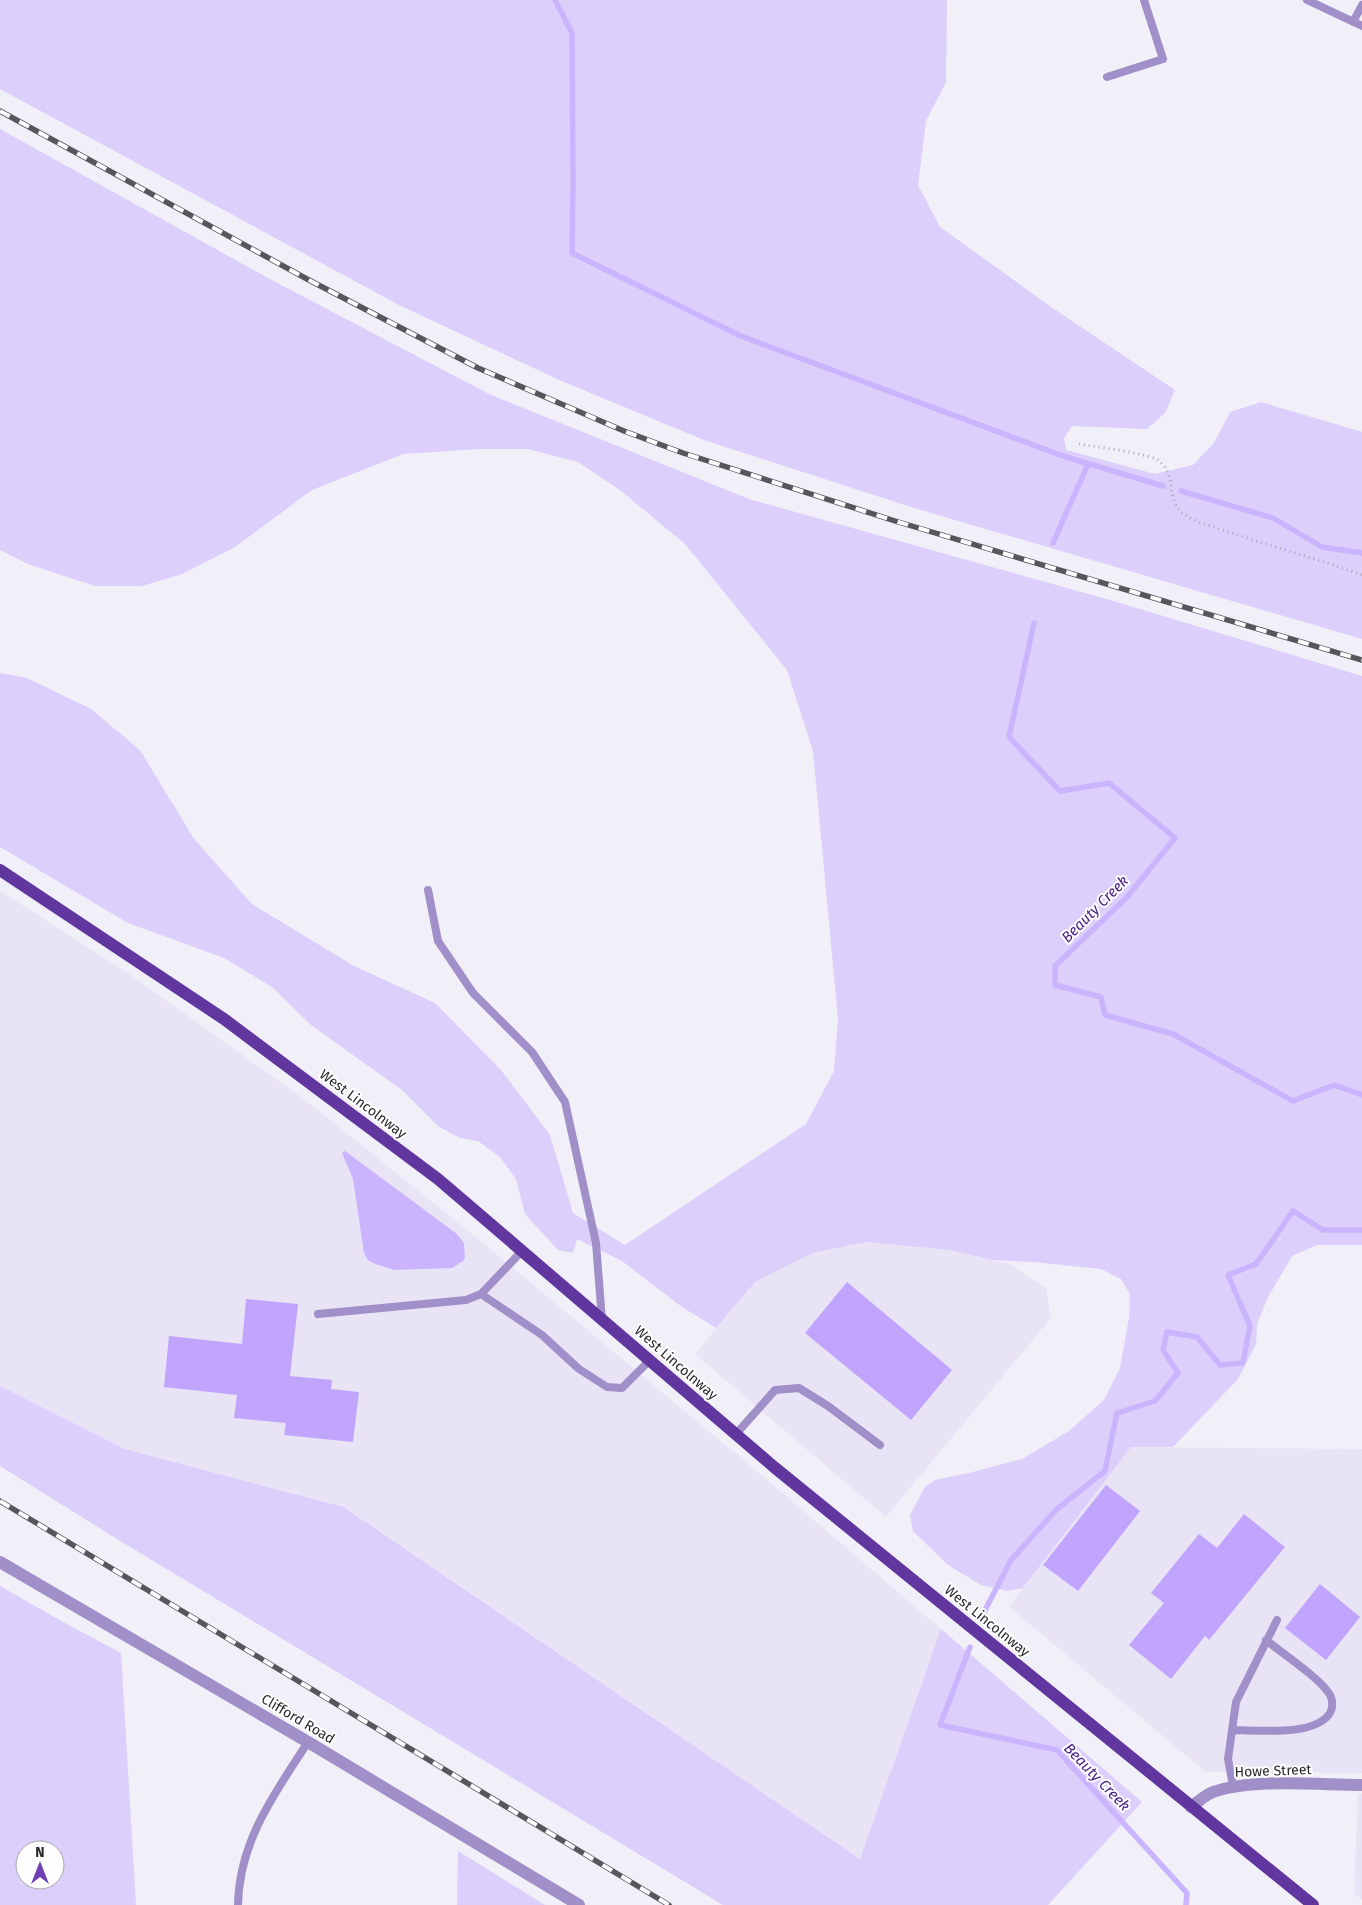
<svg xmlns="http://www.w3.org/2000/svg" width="1362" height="1905" font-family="'Fira Sans',sans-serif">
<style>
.built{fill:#e9e4f5}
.green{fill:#dccffc;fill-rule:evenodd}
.water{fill:#cab4fd}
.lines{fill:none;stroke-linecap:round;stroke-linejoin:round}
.stream{stroke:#cab4fd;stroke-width:5.5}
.building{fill:#c0a4fe}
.path{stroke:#aba9b0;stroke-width:3;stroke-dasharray:1 4;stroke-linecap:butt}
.service{stroke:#a08fc8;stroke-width:8}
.minor{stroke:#a08fc8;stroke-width:12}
.primary{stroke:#61379f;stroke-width:12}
.rail-casing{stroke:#58565c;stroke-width:5.5}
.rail{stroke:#fefefe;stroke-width:4;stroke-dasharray:11;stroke-linecap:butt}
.labels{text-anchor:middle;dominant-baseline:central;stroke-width:4;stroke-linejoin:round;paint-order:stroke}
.street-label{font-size:14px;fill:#29282c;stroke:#fefefe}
.water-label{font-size:15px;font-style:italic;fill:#4c2086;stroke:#fefefe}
</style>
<rect width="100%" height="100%" fill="#f1eff8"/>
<!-- built -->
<path class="built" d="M 0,891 L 128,973 L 308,1102 L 488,1247 L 765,1478 L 941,1629 L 860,1859 L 345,1507 L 125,1449 L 0,1386 Z
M 866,1242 L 949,1250 L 1010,1264 L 1046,1288 L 1051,1318 L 886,1517 L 695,1354 L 755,1282 L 813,1253 Z
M 1131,1447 L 1362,1449 L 1362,1773 L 1206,1772 L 1009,1607 Z
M 1358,1794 L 1362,1794 L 1362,1900 L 1354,1893 Z"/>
<!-- green -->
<path class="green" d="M 0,0 L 947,0 L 946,82 L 926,121 L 918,185 L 940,227 L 1054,309 L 1175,390 L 1165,413 L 1147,429 L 1072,426 L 1064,438 L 1066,450 L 1155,474 L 1193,465 L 1214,443 L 1230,412 L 1261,402 L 1362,432 L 1362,639 L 914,508 L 704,440 L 557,379 L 399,305 L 0,89 Z
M 0,129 L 266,277 L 489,394 L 749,499 L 1110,600 L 1362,676 L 1362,1245 L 1317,1245 L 1292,1256 L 1268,1297 L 1257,1324 L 1256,1344 L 1238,1379 L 1173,1447 L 1131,1447 L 1023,1588 L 1007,1591 L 981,1585 L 948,1565 L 913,1531 L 910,1515 L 925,1487 L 935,1480 L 969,1473 L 1022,1459 L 1069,1431 L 1104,1400 L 1120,1368 L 1129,1318 L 1130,1294 L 1121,1279 L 1101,1269 L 1033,1262 L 993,1260 L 949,1250 L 866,1242 L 813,1253 L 755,1282 L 716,1328 L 682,1307 L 622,1261 L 577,1239 L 573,1253 L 558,1250 L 525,1214 L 516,1179 L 500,1157 L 478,1141 L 460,1138 L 439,1127 L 402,1090 L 311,1025 L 272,987 L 224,958 L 128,923 L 0,847 L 0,673 L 27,678 L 91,709 L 140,750 L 194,839 L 252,904 L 354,966 L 435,1003 L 501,1070 L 550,1135 L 573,1213 L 625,1245 L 806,1124 L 834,1071 L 838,1019 L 813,751 L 787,670 L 685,544 L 620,490 L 578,462 L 528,449 L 481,449 L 403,454 L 312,490 L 235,547 L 182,574 L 142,586 L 95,586 L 28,564 L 0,550 Z
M 0,1386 L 125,1449 L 344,1507 L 860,1859 L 941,1629 L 1142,1802 L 1048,1905 L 723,1905 L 117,1539 L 0,1466 Z
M 0,1586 L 63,1622 L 121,1653 L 136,1905 L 0,1905 ZM 25,1850 L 55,1850 L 55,1880 L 25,1880 Z
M 458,1851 L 545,1905 L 457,1905 Z"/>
<!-- water -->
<path class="water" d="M 345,1151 L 457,1234 L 464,1243 L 465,1258 L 463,1261 L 452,1268 L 395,1270 L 375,1264 L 368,1260 L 364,1253 L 353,1179 L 342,1153 Z"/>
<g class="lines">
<!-- stream -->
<path class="stream" d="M 555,0 L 572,33 L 573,183 L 572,253 L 741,336 L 1063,456 L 1163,486
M 1181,491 L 1273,518 L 1322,547 L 1362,553
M 1053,543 L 1088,464
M 1034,623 L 1009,737 L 1060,791 L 1109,783 L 1175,838 L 1127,897 L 1055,966 L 1055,985 L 1101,997 L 1105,1015 L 1173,1034 L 1293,1101 L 1334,1085 L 1362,1095
M 982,1616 L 1011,1560 L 1057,1509 L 1105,1471 L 1117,1413 L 1155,1401 L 1178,1373 L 1163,1350 L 1167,1332 L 1197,1337 L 1220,1365 L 1243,1363 L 1250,1326 L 1228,1275 L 1256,1264 L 1293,1211 L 1323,1230 L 1362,1230
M 970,1647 L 940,1725 L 1057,1750 L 1187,1893 L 1186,1905"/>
</g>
<!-- building -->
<path class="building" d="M 847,1282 L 952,1370 L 911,1420 L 805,1333 Z
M 246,1299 L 298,1304 L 290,1376 L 332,1380 L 331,1389 L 359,1392 L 353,1442 L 284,1435 L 286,1423 L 234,1418 L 237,1395 L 164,1387 L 169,1336 L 242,1344 Z
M 1106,1485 L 1140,1511 L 1078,1591 L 1043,1565 Z
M 1244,1514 L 1285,1547 L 1209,1640 L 1205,1636 L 1171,1679 L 1129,1645 L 1164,1603 L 1151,1593 L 1199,1534 L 1217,1548 Z
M 1320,1584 L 1360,1617 L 1326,1660 L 1285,1628 Z"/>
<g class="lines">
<!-- path -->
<path class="path" d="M 1079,444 C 1093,446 1150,454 1158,460 C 1182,479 1160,504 1192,519 C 1205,525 1221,529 1235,534 C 1277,548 1320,560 1362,575"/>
<!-- service -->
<path class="service" d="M 1307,0 L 1362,26
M 1353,22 L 1362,5
M 1107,77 L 1163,59 L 1144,0
M 428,890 L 438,941 L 473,993 L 532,1052 L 565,1102 L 596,1243 L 602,1320
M 481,1294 L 542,1335 L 579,1369 L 607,1387 L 622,1388 L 650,1360
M 318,1314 L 466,1300 L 481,1294 L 522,1251
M 736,1434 L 775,1390 L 799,1388 L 828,1406 L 880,1445
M 1232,1730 C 1257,1730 1315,1737 1330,1713 C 1333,1708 1333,1700 1330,1695 C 1321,1679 1282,1653 1266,1640
M 1233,1786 L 1228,1759 L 1236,1702 L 1277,1620
M 238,1905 C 239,1841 275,1793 308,1742"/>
<!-- minor -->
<path class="minor" d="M 0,1562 L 308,1742 L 579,1905
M 1191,1807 C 1198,1802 1205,1795 1213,1792 C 1252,1778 1320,1785 1362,1785"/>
<!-- primary -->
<path class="primary" d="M 0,870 L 224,1019 L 438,1179 L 774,1467 L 1313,1905"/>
<!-- rail casing -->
<g class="rail-casing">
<path id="rail" d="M 0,111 L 307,279 L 478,368 L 624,431 L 683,453 L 895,521 L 1362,660
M 0,1501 L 669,1905"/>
</g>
<!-- rail -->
<use href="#rail" class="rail"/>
</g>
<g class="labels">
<!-- street labels -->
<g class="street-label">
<text transform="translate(363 1104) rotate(37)">West Lincolnway</text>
<text transform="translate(676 1363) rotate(41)">West Lincolnway</text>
<text transform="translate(987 1621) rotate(39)">West Lincolnway</text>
<text transform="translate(298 1719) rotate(31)">Clifford Road</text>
<text transform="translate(1273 1771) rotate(-2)">Howe Street</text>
</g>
<!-- water labels -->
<g class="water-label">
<text transform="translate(1095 909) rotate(-45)">Beauty Creek</text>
<text transform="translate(1097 1777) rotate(46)">Beauty Creek</text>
</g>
</g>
<!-- north arrow -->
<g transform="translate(40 1865)"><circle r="24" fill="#fefefe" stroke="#a9a8aa"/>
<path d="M0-4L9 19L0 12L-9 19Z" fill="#6f3fb6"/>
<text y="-8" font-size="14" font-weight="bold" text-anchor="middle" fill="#29282c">N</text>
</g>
</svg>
